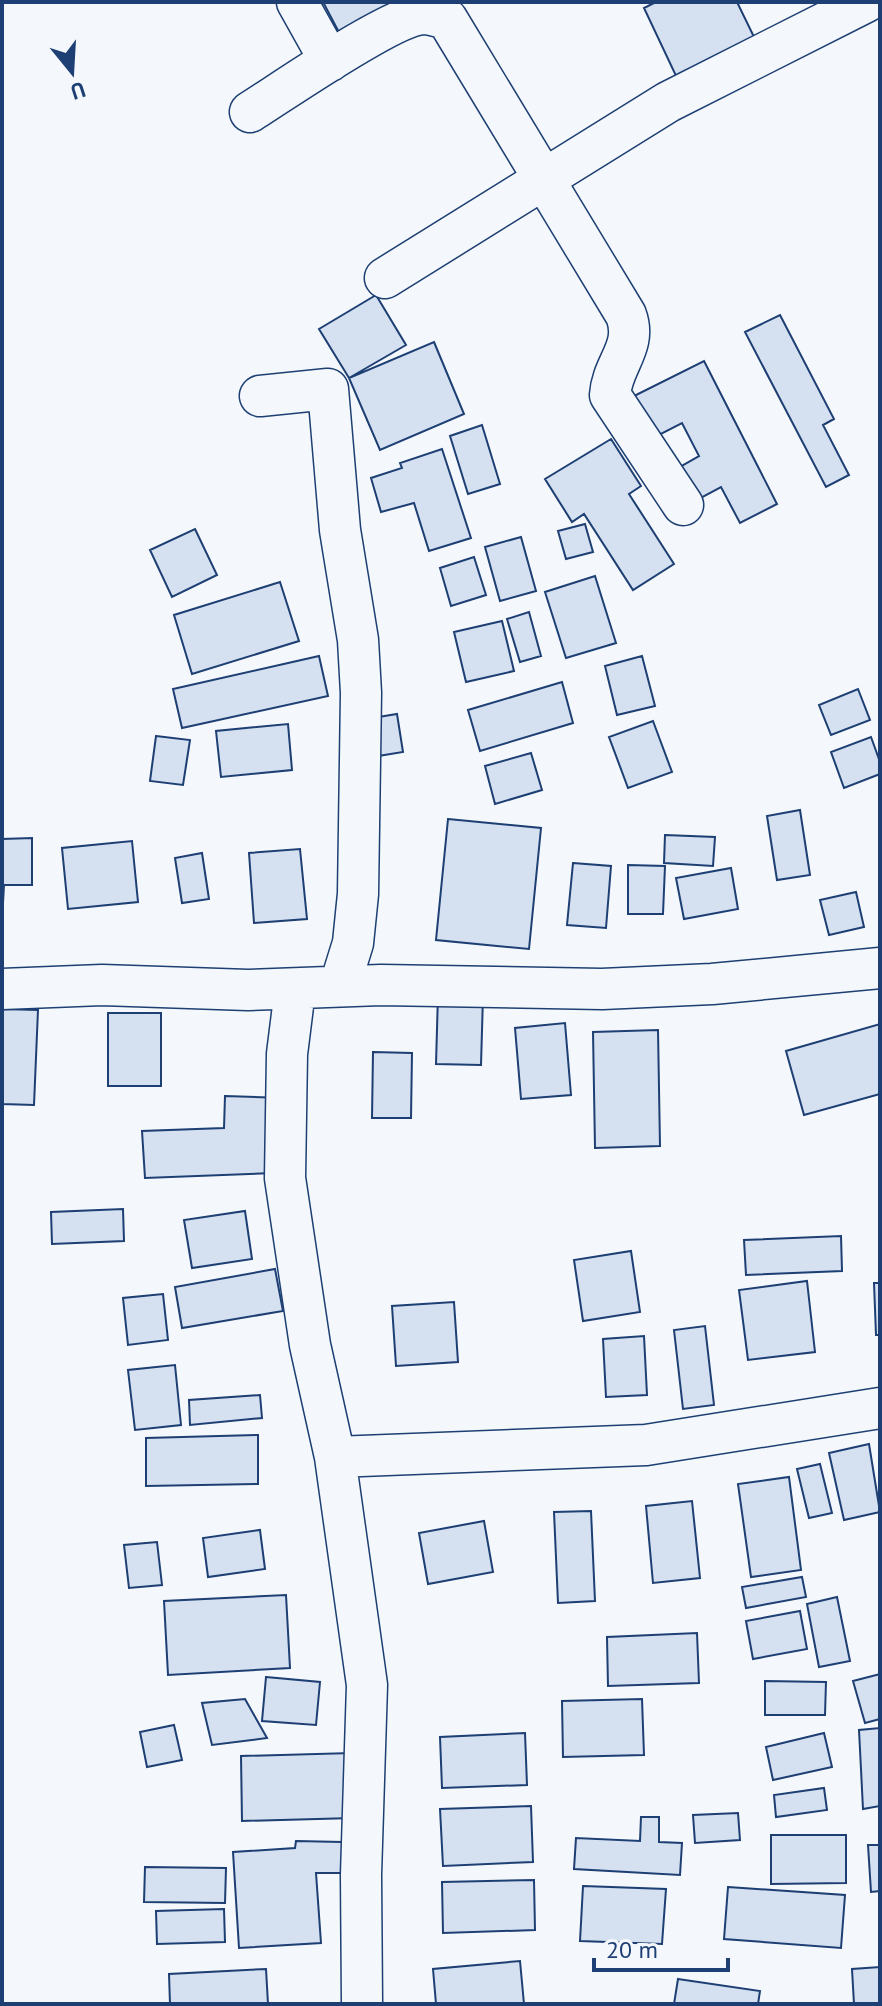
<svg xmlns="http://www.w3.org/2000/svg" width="882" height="2006" font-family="'PT Sans',sans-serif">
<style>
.building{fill:#d5e0f0;stroke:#1d3f73;stroke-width:2}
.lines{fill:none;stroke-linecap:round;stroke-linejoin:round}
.street-casing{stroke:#1d3f73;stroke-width:43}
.street{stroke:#f4f7fb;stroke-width:40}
</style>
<rect width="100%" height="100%" fill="#f4f7fb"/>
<!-- building -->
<path class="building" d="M 323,2 L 401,2 L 343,40 Z
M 656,2 L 737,2 L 756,41 L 677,78 L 644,8 Z
M 376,295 L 406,345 L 349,378 L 319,329 Z
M 780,315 L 834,419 L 823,425 L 849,475 L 826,487 L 745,332 Z
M 434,342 L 464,414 L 380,450 L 349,378 Z
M 704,361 L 777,504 L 740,523 L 721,487 L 697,500 L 680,467 L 699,456 L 682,423 L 655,437 L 634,396 Z
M 482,425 L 500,484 L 468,494 L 450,436 Z
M 611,439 L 641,486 L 629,494 L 674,564 L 633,590 L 584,514 L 572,522 L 545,479 Z
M 442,449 L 471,538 L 429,551 L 414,503 L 381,512 L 371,478 L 402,468 L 400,463 Z
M 585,524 L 593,552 L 566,559 L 558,531 Z
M 195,529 L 217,575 L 172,597 L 150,550 Z
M 521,537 L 536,591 L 500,601 L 485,547 Z
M 474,557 L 486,595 L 451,606 L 440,568 Z
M 595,576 L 616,643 L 566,658 L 545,592 Z
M 280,582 L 299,641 L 192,674 L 174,615 Z
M 529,612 L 541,656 L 520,662 L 507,619 Z
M 502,621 L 514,671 L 466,682 L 454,632 Z
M 319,656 L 328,696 L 182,728 L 173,689 Z
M 642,656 L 655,706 L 617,715 L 605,666 Z
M 562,682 L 573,723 L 480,751 L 468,710 Z
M 858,689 L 870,720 L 831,735 L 819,705 Z
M 397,714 L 403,752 L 372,757 L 366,719 Z
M 653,721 L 672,772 L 628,788 L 609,737 Z
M 288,724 L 292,770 L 221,777 L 216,731 Z
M 156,736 L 190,740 L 183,785 L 150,781 Z
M 871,737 L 880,762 L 880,774 L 844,788 L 831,752 Z
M 531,753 L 542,790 L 495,804 L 485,766 Z
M 800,810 L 810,875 L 777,880 L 767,816 Z
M 448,819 L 541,828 L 529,949 L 436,940 Z
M 665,835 L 715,837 L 713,866 L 664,863 Z
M 32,838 L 32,885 L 4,885 L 2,921 L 2,839 Z
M 132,841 L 138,902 L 68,909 L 62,848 Z
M 300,849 L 307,919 L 254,923 L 249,853 Z
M 202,853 L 209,899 L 182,903 L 175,858 Z
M 573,863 L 611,866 L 606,928 L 567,925 Z
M 628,865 L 665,866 L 663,914 L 628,914 Z
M 731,868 L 738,909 L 684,919 L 676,878 Z
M 856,892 L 864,927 L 829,935 L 820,900 Z
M 438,994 L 483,996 L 481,1065 L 436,1064 Z
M 2,1009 L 38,1010 L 34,1105 L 2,1104 Z
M 108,1013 L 161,1013 L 161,1086 L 108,1086 Z
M 565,1023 L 571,1095 L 521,1099 L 515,1028 Z
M 880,1024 L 880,1094 L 804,1115 L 786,1051 Z
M 658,1030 L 660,1146 L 595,1148 L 593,1032 Z
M 373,1052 L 412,1053 L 411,1118 L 372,1118 Z
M 225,1096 L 283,1098 L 274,1173 L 145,1178 L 142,1131 L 224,1128 Z
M 123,1209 L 124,1241 L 52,1244 L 51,1212 Z
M 245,1211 L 252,1259 L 192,1268 L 184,1220 Z
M 841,1236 L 842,1271 L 746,1275 L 744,1240 Z
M 631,1251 L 640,1312 L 583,1321 L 574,1260 Z
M 275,1269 L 283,1311 L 182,1328 L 175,1287 Z
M 807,1281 L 815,1352 L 748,1360 L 739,1290 Z
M 874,1283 L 880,1283 L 880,1335 L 876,1335 Z
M 163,1294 L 168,1340 L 128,1345 L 123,1298 Z
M 454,1302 L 458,1362 L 396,1366 L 392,1306 Z
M 705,1326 L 714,1405 L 683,1409 L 674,1330 Z
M 644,1336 L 647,1395 L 606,1397 L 603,1339 Z
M 175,1365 L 181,1425 L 135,1430 L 128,1370 Z
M 260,1395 L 262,1418 L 190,1425 L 189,1400 Z
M 258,1435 L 258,1484 L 146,1486 L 146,1438 Z
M 869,1444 L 880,1512 L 844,1520 L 829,1453 Z
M 820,1464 L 832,1513 L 809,1518 L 797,1469 Z
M 789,1477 L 801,1570 L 751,1577 L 738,1484 Z
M 692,1501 L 700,1578 L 653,1583 L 646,1506 Z
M 591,1511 L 595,1601 L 558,1603 L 554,1512 Z
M 484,1521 L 493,1572 L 428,1584 L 419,1533 Z
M 260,1530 L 265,1569 L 208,1577 L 203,1538 Z
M 157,1542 L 162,1585 L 129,1588 L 124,1545 Z
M 802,1577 L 806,1597 L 746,1608 L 742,1587 Z
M 286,1595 L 290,1668 L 168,1675 L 164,1601 Z
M 837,1597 L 850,1661 L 819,1667 L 807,1604 Z
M 800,1611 L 807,1649 L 753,1659 L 746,1621 Z
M 697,1633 L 699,1683 L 608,1686 L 607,1637 Z
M 880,1674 L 880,1719 L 865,1723 L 853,1681 Z
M 266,1677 L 320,1682 L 316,1725 L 262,1721 Z
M 765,1681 L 826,1682 L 825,1715 L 765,1715 Z
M 245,1699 L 267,1738 L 212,1745 L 202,1703 Z
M 642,1699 L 644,1755 L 563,1757 L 562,1701 Z
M 174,1725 L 182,1760 L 147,1767 L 140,1732 Z
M 880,1728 L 880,1806 L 863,1809 L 859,1730 Z
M 525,1733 L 527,1785 L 442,1788 L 440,1737 Z
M 824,1733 L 832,1767 L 773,1780 L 766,1747 Z
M 352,1753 L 353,1818 L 242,1821 L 241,1756 Z
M 824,1788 L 827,1810 L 776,1817 L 774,1795 Z
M 531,1806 L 533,1862 L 443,1866 L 440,1809 Z
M 738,1813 L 740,1840 L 695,1843 L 693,1815 Z
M 641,1817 L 659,1817 L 659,1842 L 682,1843 L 680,1875 L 574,1869 L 576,1838 L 640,1841 Z
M 771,1835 L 846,1835 L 846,1883 L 771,1884 Z
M 296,1841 L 342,1842 L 342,1873 L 316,1873 L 321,1943 L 239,1948 L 233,1852 L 295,1848 Z
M 868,1845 L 880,1845 L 880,1891 L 871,1892 Z
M 145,1867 L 226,1868 L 225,1903 L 144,1902 Z
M 534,1880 L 535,1930 L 443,1933 L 442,1882 Z
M 583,1886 L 666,1889 L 662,1944 L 580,1941 Z
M 728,1887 L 845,1895 L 841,1948 L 724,1939 Z
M 224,1909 L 225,1942 L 157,1944 L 156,1911 Z
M 520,1961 L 524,2004 L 436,2004 L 433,1969 Z
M 880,1967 L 880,2004 L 854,2004 L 852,1969 Z
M 266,1969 L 268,2004 L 170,2004 L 169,1974 Z
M 678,1979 L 760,1991 L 758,2004 L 674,2004 Z"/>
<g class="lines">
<!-- street casing -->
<g class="street-casing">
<path id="street" d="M 297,2 L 330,61
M 250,112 C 282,92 391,16 423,14 C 430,14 440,17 447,19 L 626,315 C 638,347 612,364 610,395 L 683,505
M 385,278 L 668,102 L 866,2
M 260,396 L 328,389 L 340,530 L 358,640 L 361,693 L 358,894 L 353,943 L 340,985
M 2,989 L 102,985 L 248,990 L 381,985 L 602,989 L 712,984 L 880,968
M 295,990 L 287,1054 L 285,1178 L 310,1345 L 335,1457 L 367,1685 L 361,1875 L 362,2004
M 335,1457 L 646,1445 L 880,1408"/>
</g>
<!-- street -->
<use href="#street" class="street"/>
</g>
<!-- border -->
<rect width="882" height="2006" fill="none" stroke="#1d3f73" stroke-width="8"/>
<!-- north arrow -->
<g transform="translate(72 72) rotate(162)" stroke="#f4f7fb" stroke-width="6" paint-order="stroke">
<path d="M0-6L14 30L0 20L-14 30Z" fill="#1d3f73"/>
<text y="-12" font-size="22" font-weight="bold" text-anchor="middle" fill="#1d3f73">U</text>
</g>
<!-- scale -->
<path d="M594 1958v12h134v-12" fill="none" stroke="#1d3f73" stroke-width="4"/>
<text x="606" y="1958" font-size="24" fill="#1d3f73" stroke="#f4f7fb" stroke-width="6" paint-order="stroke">20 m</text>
</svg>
